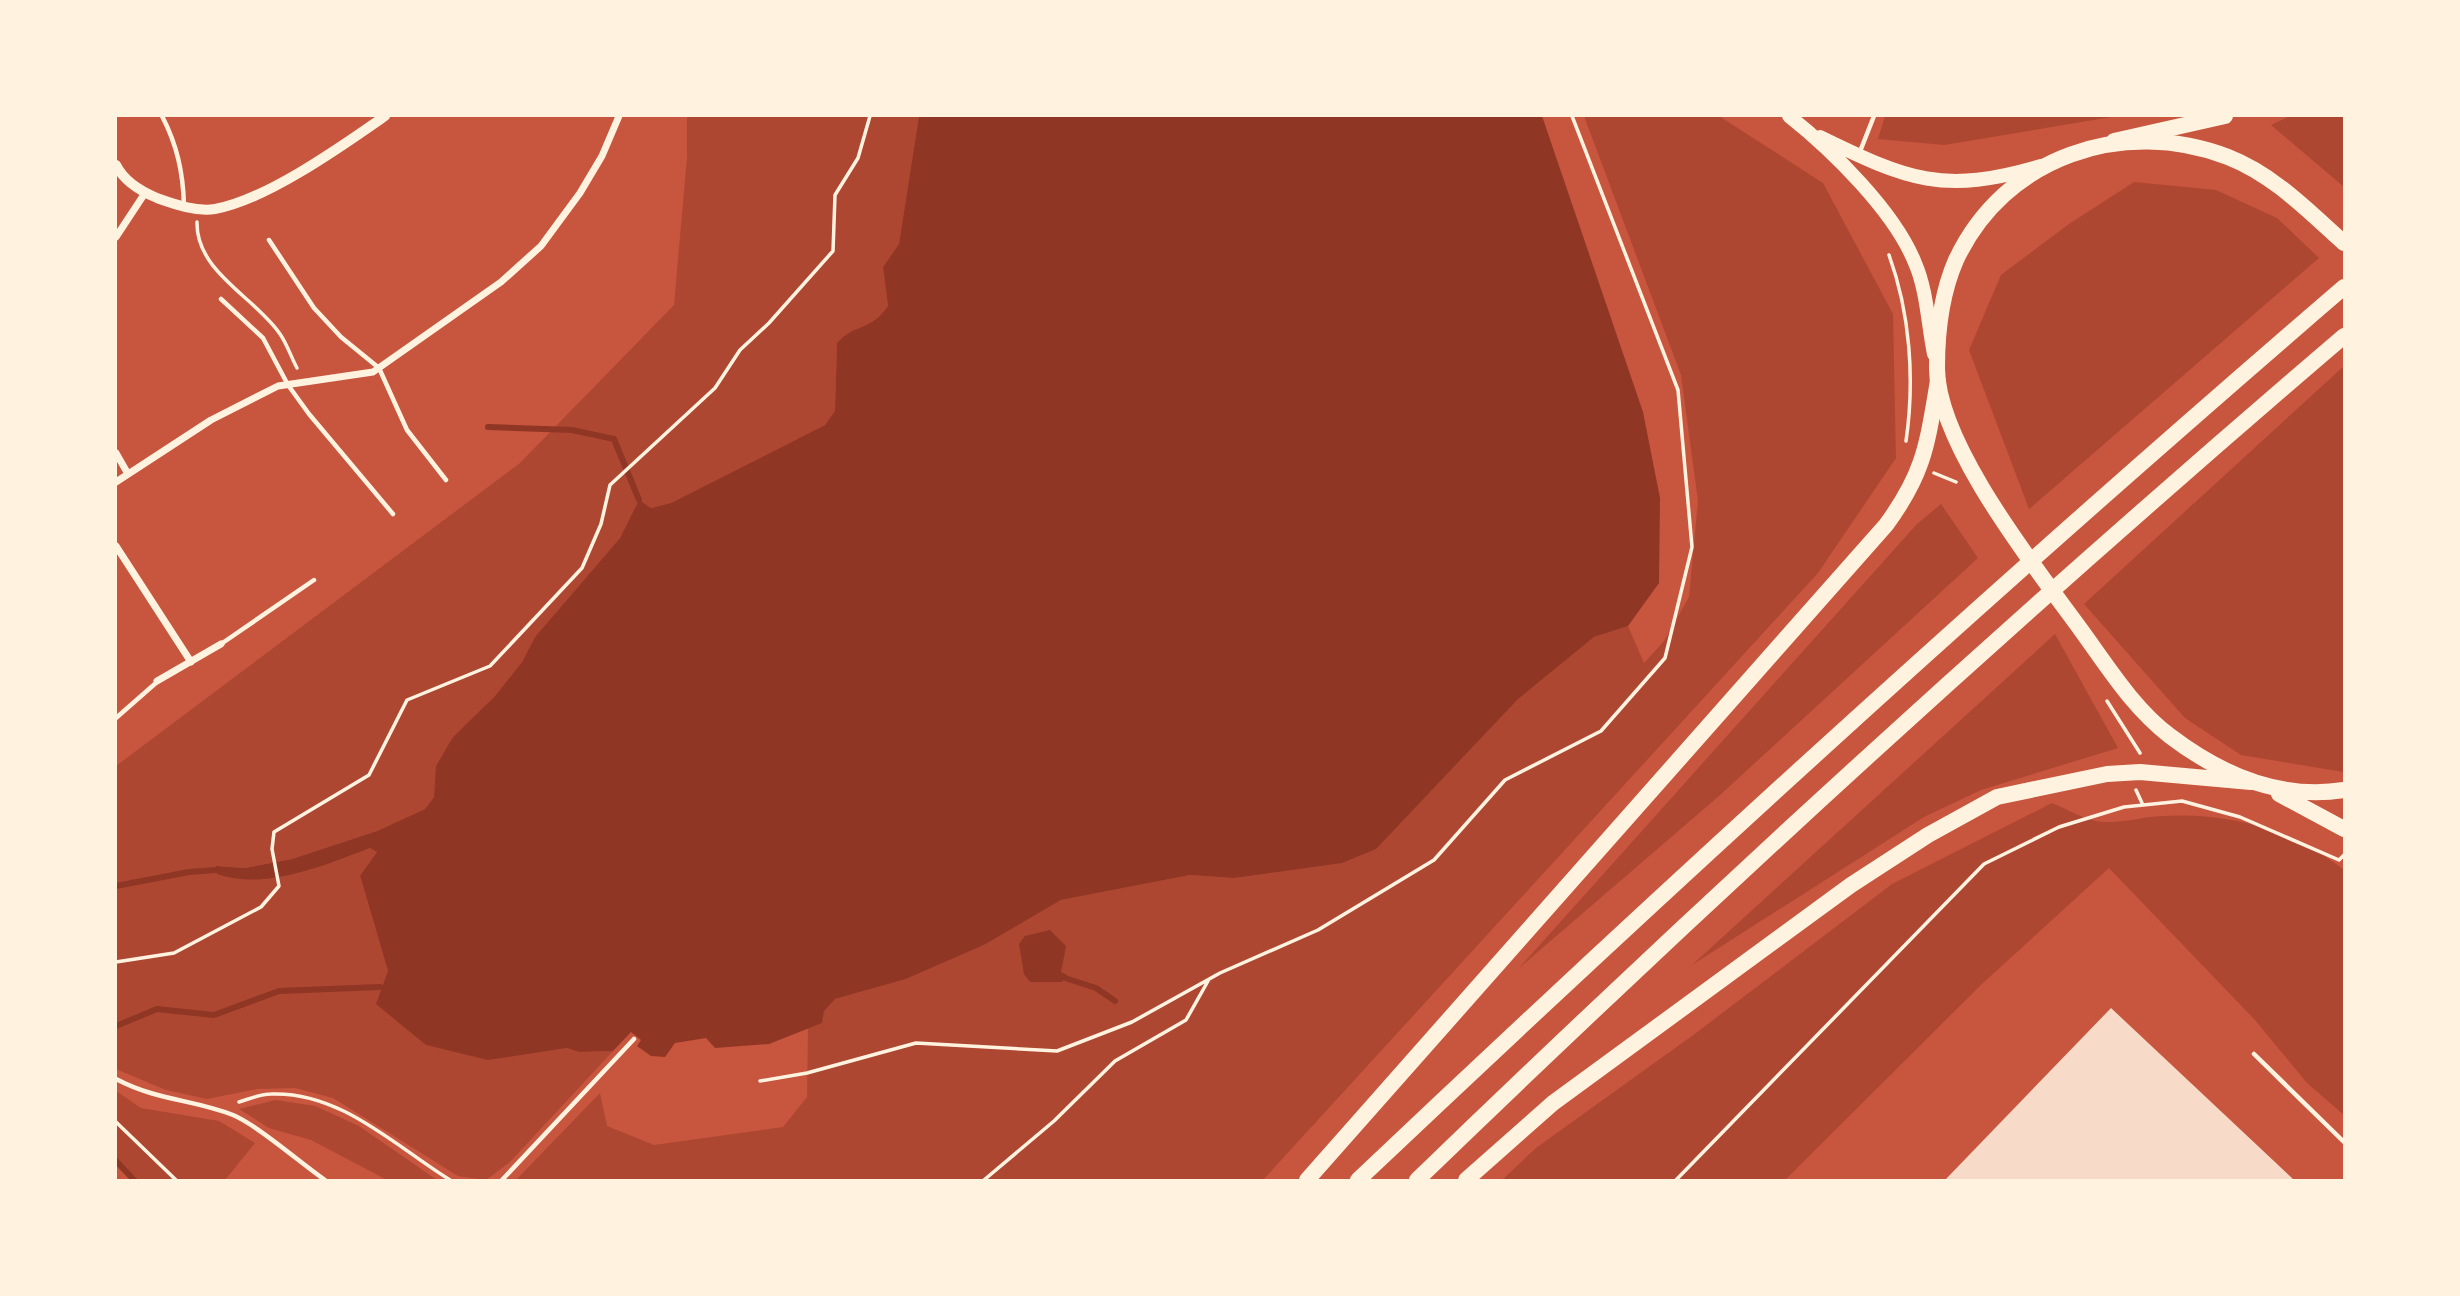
<svg xmlns="http://www.w3.org/2000/svg" width="2460" height="1296" font-family="'PT Sans',sans-serif">
<style>
.green{fill:#ae4732}
.water{fill:#8f3625}
.lines{fill:none;stroke-linecap:round;stroke-linejoin:round}
.stream{stroke:#8f3625;stroke-width:6}
.building{fill:#f7dbc8}
.path{stroke:#fff3e0;stroke-width:3.5}
.service{stroke:#fff3e0;stroke-width:4.5}
.minor{stroke:#fff3e0;stroke-width:7}
.tertiary{stroke:#fff3e0;stroke-width:10}
.primary{stroke:#fff3e0;stroke-width:14}
.trunk{stroke:#fff3e0;stroke-width:16}
.motorway{stroke:#fff3e0;stroke-width:16}
</style>
<rect width="100%" height="100%" fill="#c8553d"/>
<!-- green -->
<path class="green" d="M 687,116 L 919,116 L 899,244 L 883,267 L 888,306 C 870,332 856,322 837,343 L 835,411 L 825,425 L 671,503 L 651,508 L 639,501 L 620,538 L 535,637 L 522,662 L 495,696 L 453,737 L 437,766 L 434,797 L 425,809 L 377,831 L 292,859 L 245,868 L 217,866 L 274,877 L 370,848 L 377,852 L 360,877 L 388,971 L 426,1045 L 488,1059 L 567,1048 L 579,1052 L 613,1051 L 510,1162 L 486,1180 L 458,1176 L 333,1098 L 295,1088 L 257,1089 L 207,1099 L 166,1090 L 116,1069 L 116,766 L 520,463 L 674,305 L 687,157 Z
M 1584,116 L 1719,116 L 1823,183 L 1893,314 L 1896,458 L 1818,573 L 1263,1180 L 516,1180 L 600,1093 L 607,1126 L 654,1145 L 783,1127 L 807,1097 L 808,1028 L 822,1023 L 823,1011 L 835,999 L 906,979 L 984,945 L 1061,900 L 1190,875 L 1233,878 L 1517,700 L 1594,637 L 1628,626 L 1644,663 L 1664,641 L 1689,597 L 1698,501 L 1681,375 Z
M 1885,116 L 2117,116 L 1944,145 L 1878,139 Z
M 2290,116 L 2344,116 L 2344,187 L 2271,125 Z
M 2134,182 L 2216,190 L 2277,218 L 2319,258 L 2029,509 L 1969,350 L 2001,275 L 2069,224 Z
M 2344,366 L 2344,772 L 2241,755 L 2185,718 L 2084,604 Z
M 1941,504 L 1978,558 L 1719,796 L 1519,968 L 1917,524 Z
M 2055,634 L 2118,748 L 1981,790 L 1924,817 L 1692,965 Z
M 2052,803 C 2067,809 2087,821 2103,822 C 2122,823 2143,817 2162,816 C 2229,812 2292,829 2344,870 L 2344,1115 L 2307,1083 L 2255,1020 L 2109,868 L 1983,983 L 1785,1180 L 1502,1180 L 1536,1148 L 1696,1033 L 1892,884 Z
M 116,1091 L 141,1108 L 219,1121 L 255,1143 L 225,1180 L 134,1180 L 116,1161 Z
M 276,1100 L 315,1106 L 359,1126 L 437,1180 L 387,1180 L 311,1140 L 269,1128 L 239,1109 Z"/>
<!-- water -->
<path class="water" d="M 919,116 L 1542,116 L 1643,412 L 1660,498 L 1659,583 L 1628,626 L 1594,637 L 1517,700 L 1376,849 L 1342,863 L 1233,878 L 1190,875 L 1061,900 L 984,945 L 906,979 L 835,999 L 824,1011 L 822,1023 L 769,1044 L 715,1048 L 706,1038 L 675,1043 L 665,1057 L 651,1056 L 637,1046 L 641,1040 L 631,1032 L 613,1051 L 579,1052 L 567,1048 L 488,1060 L 426,1045 L 376,1004 L 388,971 L 360,876 L 377,852 L 370,848 C 325,865 265,891 217,874 L 216,866 L 245,868 L 292,859 L 377,831 L 425,809 L 434,797 L 436,766 L 453,737 L 495,696 L 522,662 L 535,637 L 620,538 L 639,500 L 651,508 L 671,503 L 825,425 L 835,411 L 837,343 C 856,322 870,332 888,306 L 883,267 L 899,244 Z
M 1050,930 L 1066,946 L 1061,972 L 1067,975 L 1062,982 L 1030,982 L 1024,974 L 1019,944 L 1025,936 Z"/>
<g class="lines">
<!-- stream -->
<path class="stream" d="M 488,427 L 572,430 L 614,439 L 639,500
M 116,886 L 189,872 L 216,870
M 1065,978 L 1096,988 L 1115,1001
M 116,1026 L 157,1009 L 214,1015 L 279,991 L 380,987
M 116,1161 L 134,1180"/>
</g>
<!-- building -->
<path class="building" d="M 2111,1008 L 2294,1180 L 1945,1180 Z"/>
<g class="lines">
<!-- path -->
<path class="path" d="M 197,222 C 196,272 255,297 280,334 C 287,344 291,357 297,368
M 1889,255 C 1910,313 1915,379 1906,441
M 1934,473 L 1956,482
M 2107,701 L 2140,753
M 2136,790 L 2142,803
M 116,962 L 174,953 L 261,907 L 279,886 L 272,849 L 274,832 L 369,775 L 407,700 L 490,666 L 582,568 L 601,524 L 610,485 L 715,388 L 740,350 L 769,323 L 833,251 L 835,195 L 858,158 L 870,116
M 760,1081 L 807,1073 L 916,1043 L 1057,1051 L 1132,1022 L 1220,973 L 1318,930 L 1434,860 L 1505,780 L 1601,731 L 1665,658 L 1692,547 L 1678,390 L 1572,116
M 239,1102 C 249,1099 260,1094 271,1094 C 340,1091 395,1146 450,1180
M 116,1122 L 176,1180
M 984,1180 L 1054,1121 L 1115,1061 L 1186,1020 L 1208,981
M 1676,1180 L 1984,864 L 2059,827 L 2124,807 L 2182,801 L 2240,817 L 2339,860 L 2344,855"/>
<!-- service -->
<path class="service" d="M 162,116 C 177,145 183,172 184,205
M 1859,154 L 1874,116
M 269,240 L 314,308 L 341,337 L 379,368 L 407,430 L 446,480
M 221,299 L 263,338 L 288,385 L 309,414 L 393,514
M 221,644 L 314,580
M 116,718 L 157,682
M 2254,1054 L 2344,1142
M 116,1079 C 158,1101 192,1099 233,1115 C 257,1125 302,1164 325,1180
M 502,1180 L 634,1039"/>
<!-- minor -->
<path class="minor" d="M 116,237 L 145,193
M 116,453 L 128,474
M 116,482 L 211,420 L 278,386 L 373,372 L 501,282 L 541,246 L 580,193 L 602,156 L 619,116
M 116,546 L 191,662
M 157,681 L 221,644"/>
<!-- tertiary -->
<path class="tertiary" d="M 116,165 C 124,181 140,191 157,198 C 174,204 196,212 215,209 C 266,200 342,146 385,116"/>
<!-- primary -->
<path class="primary" d="M 1789,116 C 1832,150 1895,212 1915,263 C 1927,290 1928,325 1934,354
M 1820,137 C 1908,180 1943,195 2041,166"/>
<!-- trunk -->
<path class="trunk" d="M 2344,243 C 2308,211 2274,175 2228,157 C 2123,117 2005,156 1956,260 C 1942,292 1937,332 1937,367 C 1936,443 2036,568 2081,630 C 2108,667 2133,708 2170,736 C 2220,774 2280,800 2344,790
M 2279,794 L 2344,829"/>
<!-- motorway -->
<path class="motorway" d="M 2114,141 L 2225,116
M 1307,1180 L 1886,525 C 1925,472 1927,444 1938,381
M 1358,1180 C 1680,875 2008,576 2344,287
M 1417,1180 C 1717,890 2027,607 2344,336
M 1466,1180 L 1553,1103 L 1851,885 L 1928,835 L 1997,797 L 2107,774 L 2140,772 L 2251,782"/>
</g>
<!-- border -->
<rect width="2460" height="1296" fill="none" stroke="#fff3e0" stroke-width="234"/>
</svg>
